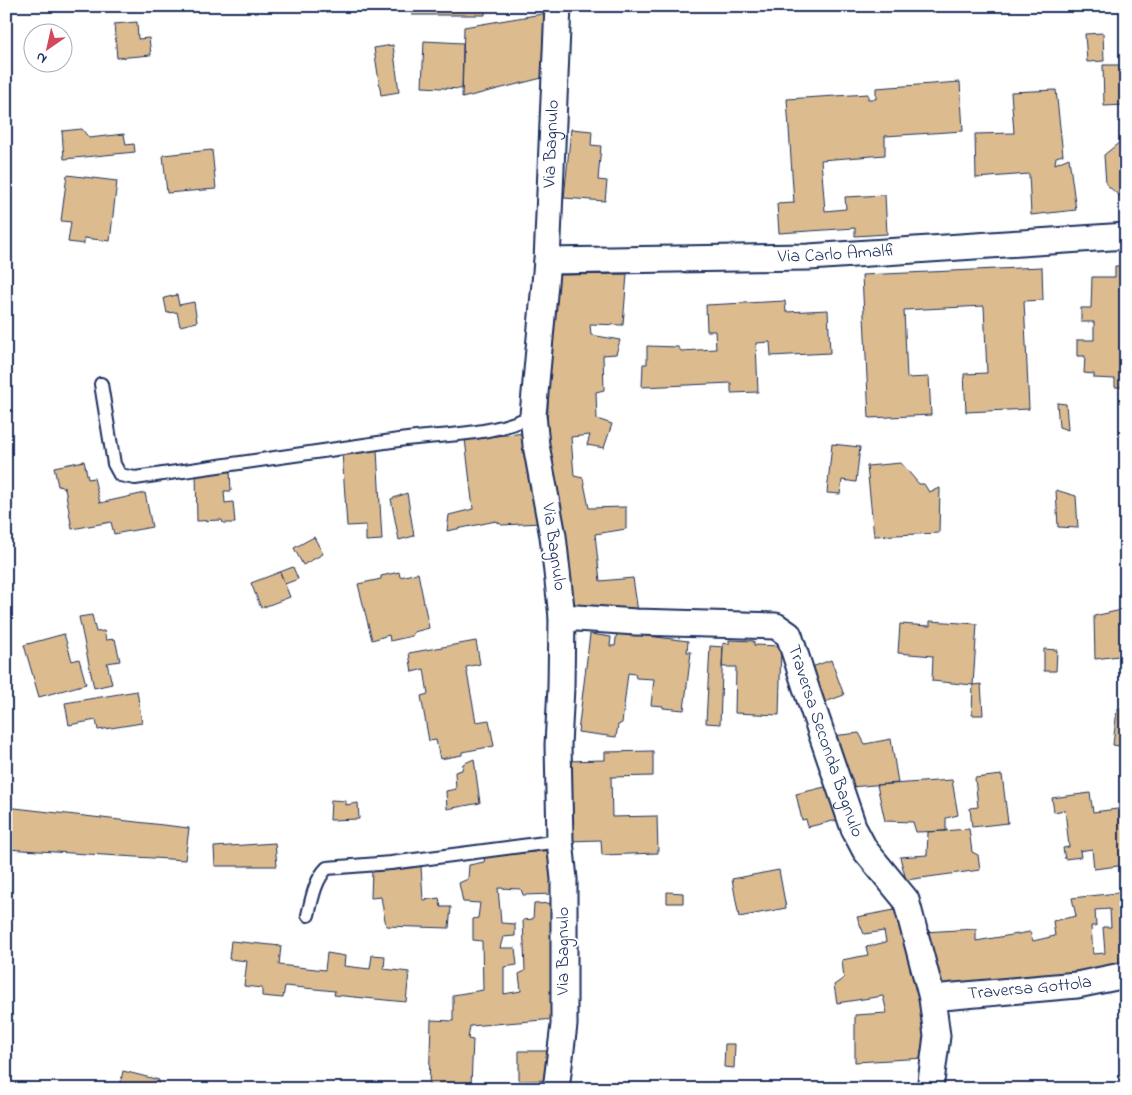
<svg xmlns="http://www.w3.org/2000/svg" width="1132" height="1095" font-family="'Indie Flower',sans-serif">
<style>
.building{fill:#dcbc8f;stroke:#1b2f5e;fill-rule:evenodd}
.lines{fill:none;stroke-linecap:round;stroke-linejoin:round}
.service-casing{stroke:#1b2f5e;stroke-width:16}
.minor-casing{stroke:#1b2f5e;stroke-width:29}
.service{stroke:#fff;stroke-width:12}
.minor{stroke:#fff;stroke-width:25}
.labels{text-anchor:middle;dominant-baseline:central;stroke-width:4;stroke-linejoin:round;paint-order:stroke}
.street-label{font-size:18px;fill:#1b2f5e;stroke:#fff}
</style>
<rect width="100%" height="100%" fill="#fff"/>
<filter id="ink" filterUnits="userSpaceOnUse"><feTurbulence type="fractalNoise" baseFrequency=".02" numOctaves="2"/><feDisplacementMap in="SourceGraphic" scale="10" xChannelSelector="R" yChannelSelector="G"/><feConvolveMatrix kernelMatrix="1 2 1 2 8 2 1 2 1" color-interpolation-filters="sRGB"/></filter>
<g filter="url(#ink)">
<!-- building -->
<path class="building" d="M 412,6 L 485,6 L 485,15 L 412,15 Z
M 548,13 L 546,77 L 462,98 L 464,27 Z
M 137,22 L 138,39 L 149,38 L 151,55 L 117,58 L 114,24 Z
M 1103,33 L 1104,61 L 1087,62 L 1085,34 Z
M 424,41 L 463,43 L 462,89 L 422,87 Z
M 393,45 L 399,92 L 381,95 L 374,48 Z
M 1103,65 L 1126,65 L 1126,105 L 1104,106 Z
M 960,82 L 963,131 L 885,136 L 885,155 L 821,160 L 825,211 L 846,209 L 845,197 L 885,195 L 887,234 L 855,236 L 855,228 L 779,233 L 777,204 L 794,203 L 787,99 L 868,94 L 868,99 L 876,99 L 876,88 Z
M 1056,90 L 1063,155 L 1056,157 L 1055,164 L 1069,158 L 1076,210 L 1031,215 L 1029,174 L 976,178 L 975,134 L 1014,133 L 1011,92 Z
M 82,129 L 89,138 L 124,134 L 126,145 L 134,144 L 135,152 L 64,159 L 62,131 Z
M 571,129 L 592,131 L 591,145 L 601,146 L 598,180 L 607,181 L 605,201 L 564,198 Z
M 1126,137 L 1126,202 L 1106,184 L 1104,155 Z
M 212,150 L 216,189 L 167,193 L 163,155 Z
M 67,175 L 117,181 L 110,241 L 84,238 L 84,244 L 68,242 L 71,222 L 61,221 Z
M 1115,266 L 1126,266 L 1126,387 L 1115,387 L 1115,379 L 1094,378 L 1094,374 L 1084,373 L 1085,356 L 1077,356 L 1077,340 L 1094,340 L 1094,322 L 1081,322 L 1081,308 L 1091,308 L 1092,277 L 1115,277 Z
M 1042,267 L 1043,300 L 1024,301 L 1029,409 L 966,412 L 964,374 L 987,373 L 984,306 L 904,310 L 907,378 L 929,377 L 931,415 L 869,418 L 862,275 Z
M 627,274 L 623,325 L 590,324 L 591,335 L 620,340 L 616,354 L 603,355 L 604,390 L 596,392 L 597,419 L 612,424 L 604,448 L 587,445 L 590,435 L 571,437 L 574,476 L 583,478 L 589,508 L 626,507 L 626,529 L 595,534 L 600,581 L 633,578 L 638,612 L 574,606 L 562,512 L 555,496 L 549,462 L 547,426 L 549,381 L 559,275 Z
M 177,295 L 179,305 L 194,302 L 197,322 L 180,326 L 177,312 L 167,313 L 164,298 Z
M 785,301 L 786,312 L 828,310 L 830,353 L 771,356 L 770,342 L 756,343 L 758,392 L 731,393 L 731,383 L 642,387 L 643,364 L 647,364 L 647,346 L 678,347 L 681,351 L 716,349 L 715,331 L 707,331 L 706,305 Z
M 1057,403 L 1066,404 L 1068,430 L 1059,427 Z
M 526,433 L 534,480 L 529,483 L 533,499 L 543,501 L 541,523 L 502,525 L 496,521 L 447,531 L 449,515 L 473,509 L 465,439 Z
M 832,444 L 860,447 L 856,482 L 842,480 L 840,494 L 827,493 Z
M 377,450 L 382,540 L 366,541 L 366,525 L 347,526 L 342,452 Z
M 84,461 L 88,479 L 94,478 L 100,503 L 145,493 L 152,527 L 114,534 L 111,522 L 72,529 L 65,488 L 58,486 L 54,467 Z
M 901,463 L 919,484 L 924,484 L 929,492 L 940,488 L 939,533 L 874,536 L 867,466 Z
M 230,470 L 231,491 L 224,491 L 225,503 L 233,502 L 235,523 L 223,523 L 222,520 L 197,521 L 196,472 Z
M 1056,490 L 1076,496 L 1078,528 L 1058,527 Z
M 407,493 L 414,536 L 399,540 L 391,499 Z
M 314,537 L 323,554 L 303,565 L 294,548 Z
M 293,567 L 298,579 L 285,584 L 280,572 Z
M 280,572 L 290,597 L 261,608 L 251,583 Z
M 399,572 L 400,577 L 418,573 L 429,628 L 414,632 L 412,636 L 390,641 L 389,635 L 372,640 L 358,584 L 381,579 L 381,576 Z
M 1126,609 L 1126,655 L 1095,659 L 1094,616 Z
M 92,615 L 96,632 L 104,631 L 106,640 L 115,639 L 120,661 L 107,663 L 112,684 L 94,688 L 79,617 Z
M 930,621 L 977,624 L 973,685 L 932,681 L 933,656 L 898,653 L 900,624 L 930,626 Z
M 617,632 L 688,641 L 687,652 L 691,652 L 684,710 L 663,708 L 663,706 L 651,705 L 654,679 L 636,678 L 635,674 L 628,673 L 622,723 L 618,725 L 616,737 L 578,732 L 590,634 L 611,637 L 610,646 L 615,646 Z
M 64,634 L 72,661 L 79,659 L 86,684 L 39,697 L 24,645 Z
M 729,640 L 754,641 L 754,645 L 781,646 L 779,715 L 735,713 L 736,667 L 722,667 L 723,643 L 729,644 Z
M 476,641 L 480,664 L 466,667 L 476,722 L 489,720 L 494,746 L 462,752 L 462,755 L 440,759 L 436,740 L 429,741 L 421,696 L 428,694 L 424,669 L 412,672 L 409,653 Z
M 710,646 L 723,647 L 720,724 L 706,723 Z
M 1044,649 L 1057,650 L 1056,671 L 1044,671 Z
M 831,660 L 844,695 L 825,702 L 812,667 Z
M 981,684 L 983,715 L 972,715 L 973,685 Z
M 137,691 L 142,723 L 98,730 L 96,720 L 69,725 L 65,703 Z
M 1126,708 L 1126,747 L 1113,745 L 1117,709 Z
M 859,733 L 865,744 L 891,739 L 898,783 L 850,787 L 832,736 Z
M 653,751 L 653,776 L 611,777 L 612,817 L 657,816 L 658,853 L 602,855 L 601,840 L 567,841 L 565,761 L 605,760 L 605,752 Z
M 474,759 L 480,803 L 447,809 L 446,791 L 456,789 L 455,772 L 462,770 L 463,764 Z
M 1002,775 L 1008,823 L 972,827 L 970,808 L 978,807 L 975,778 Z
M 952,780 L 958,815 L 946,818 L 946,831 L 916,832 L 913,822 L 885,821 L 877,785 Z
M 833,785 L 841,819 L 808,827 L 806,819 L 802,820 L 796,794 Z
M 1090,793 L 1093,812 L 1126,808 L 1126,865 L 1094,869 L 1092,849 L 1080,851 L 1081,857 L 1065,859 L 1063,848 L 1069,847 L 1065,810 L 1054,812 L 1052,798 Z
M 331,800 L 346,801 L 346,805 L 358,803 L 359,819 L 330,820 Z
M 6,807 L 189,828 L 185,860 L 6,849 Z
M 969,829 L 972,852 L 978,855 L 980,870 L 906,880 L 900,857 L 927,855 L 928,832 Z
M 275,843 L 277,866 L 215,866 L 214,847 Z
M 552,850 L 554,894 L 523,895 L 521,889 L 498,888 L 501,923 L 515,924 L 515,936 L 503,937 L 500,948 L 515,948 L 517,965 L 504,967 L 504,994 L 521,991 L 519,974 L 525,971 L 523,920 L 533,919 L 534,904 L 555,903 L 555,1019 L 470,1026 L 468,1039 L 473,1040 L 471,1085 L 485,1089 L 429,1089 L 431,1020 L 453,1021 L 453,995 L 483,990 L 482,941 L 473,940 L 473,919 L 478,918 L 480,903 L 463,902 L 459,883 L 468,879 L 469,865 L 484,862 L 485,857 Z
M 421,866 L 423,900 L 439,898 L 441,907 L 451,907 L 449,928 L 386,926 L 381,897 L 371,898 L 372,869 Z
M 779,870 L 786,908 L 739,917 L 732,879 Z
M 667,892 L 683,893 L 683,903 L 667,903 Z
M 1126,892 L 1126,970 L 936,990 L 923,932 L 976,929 L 976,941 L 1030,932 L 1033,941 L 1055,936 L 1053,921 L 1076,916 L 1072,898 ZM 1110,909 L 1111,927 L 1103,927 L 1105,953 L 1093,954 L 1091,926 L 1096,926 L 1095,910 Z
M 900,909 L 929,1021 L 925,1058 L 855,1062 L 855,1015 L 887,1013 L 883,996 L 837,1003 L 834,985 L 844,978 L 842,960 L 868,955 L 866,947 L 886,942 L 884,931 L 864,934 L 857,917 Z
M 231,941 L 281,946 L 279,965 L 325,970 L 327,953 L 345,956 L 344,966 L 370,969 L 372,955 L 385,956 L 384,969 L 409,972 L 406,1002 L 334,995 L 335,991 L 285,986 L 283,998 L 262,996 L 262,988 L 244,986 L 247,961 L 229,959 Z
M 725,1044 L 735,1044 L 734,1068 L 724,1067 Z
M 519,1051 L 549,1051 L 549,1080 L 519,1081 Z
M 123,1071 L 159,1080 L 157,1089 L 119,1089 Z"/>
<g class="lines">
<!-- service casing -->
<g class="service-casing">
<path id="service" d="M 101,384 L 114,464 L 120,475 L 135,478 C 223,465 311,452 399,440 C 441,434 495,436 533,415
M 308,915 C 312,899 315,880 327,868 L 391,863 L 560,841"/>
</g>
<!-- minor casing -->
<g class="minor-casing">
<g id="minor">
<path id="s1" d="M 547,261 L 809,257 L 1126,236"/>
<path id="s2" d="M 562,617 L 636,622 L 776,626 L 789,635 L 807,691 L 854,829 L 865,850 L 906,900 L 932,998 L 937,1036 L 930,1089"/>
<path id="s3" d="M 932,998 L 1077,985 L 1126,975"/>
<path id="s4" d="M 556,1089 L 564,1025 L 564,879 L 560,841 L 558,745 L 561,687 L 562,617 L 553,536 L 536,445 L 533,415 L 547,261 L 558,6"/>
</g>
</g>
<!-- service -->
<use href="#service" class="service"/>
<!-- minor -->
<use href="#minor" class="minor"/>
</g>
</g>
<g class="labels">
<!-- street labels -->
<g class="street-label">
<text stroke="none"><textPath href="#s4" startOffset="949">Via Bagnulo</textPath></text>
<text stroke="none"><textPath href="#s1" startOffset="290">Via Carlo Amalfi</textPath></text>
<text transform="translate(553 547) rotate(82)">Via Bagnulo</text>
<text stroke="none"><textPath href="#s2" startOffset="342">Traversa Seconda Bagnulo</textPath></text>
<text transform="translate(564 951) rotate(-90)">Via Bagnulo</text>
<text stroke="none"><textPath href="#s3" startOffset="98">Traversa Gottola</textPath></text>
</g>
</g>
<!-- margin -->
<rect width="1132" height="1095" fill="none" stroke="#fff" stroke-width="25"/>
<rect x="12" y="12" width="1107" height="1070" fill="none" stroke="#1b2f5e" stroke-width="2" filter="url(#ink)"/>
<!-- north arrow -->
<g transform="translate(48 48) rotate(214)"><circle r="24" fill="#ffffff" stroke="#a4acbf"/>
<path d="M0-4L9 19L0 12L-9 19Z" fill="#d1495b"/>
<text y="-8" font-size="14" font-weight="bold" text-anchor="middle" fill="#1b2f5e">N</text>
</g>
</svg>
